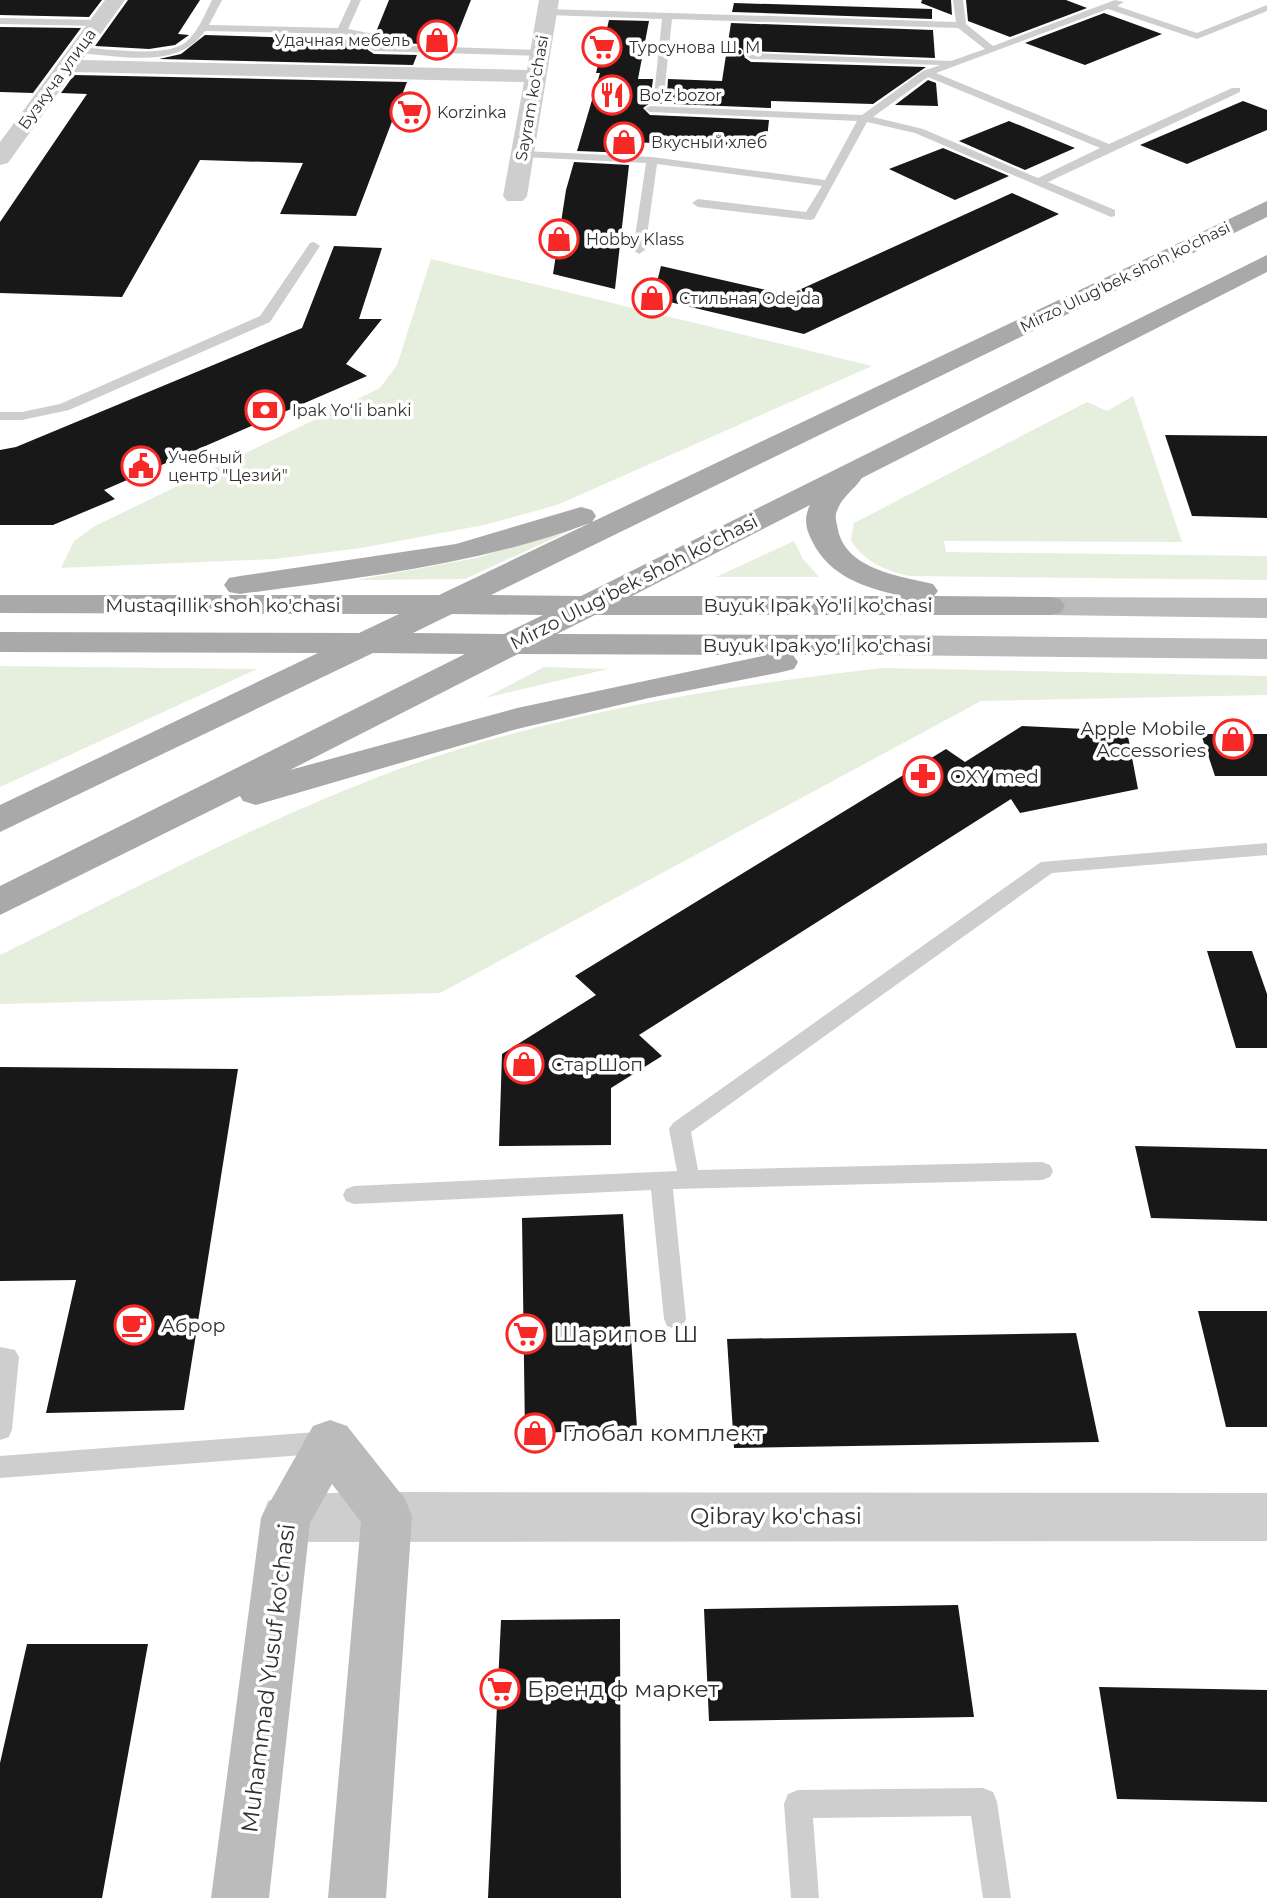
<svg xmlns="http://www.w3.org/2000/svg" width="1267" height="1898" font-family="Montserrat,sans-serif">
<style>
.green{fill:#e6efde}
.building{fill:#181818}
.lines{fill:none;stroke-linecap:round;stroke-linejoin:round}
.lane{fill:#cecece;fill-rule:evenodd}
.street{fill:#cecece;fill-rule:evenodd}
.secondary{fill:#bbb;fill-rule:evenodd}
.primary{fill:#a9a9a9;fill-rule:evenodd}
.labels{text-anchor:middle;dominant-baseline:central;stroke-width:7;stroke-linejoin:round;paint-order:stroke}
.far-poi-label{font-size:16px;fill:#313131;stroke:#fff;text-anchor:start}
.far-street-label{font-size:16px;fill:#313131;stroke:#fff}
.street-label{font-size:19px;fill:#313131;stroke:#fff}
.poi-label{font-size:19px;fill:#313131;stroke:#fff;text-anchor:start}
.near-poi-label{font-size:23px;fill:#313131;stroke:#fff;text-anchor:start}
.near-street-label{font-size:23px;fill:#313131;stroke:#fff}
</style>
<rect width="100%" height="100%" fill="#fff"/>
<!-- green -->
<path class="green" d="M 431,259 L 872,366 L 557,505 L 484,525 L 361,548 L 275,559 L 61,568 L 74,541 L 95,526 L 380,388 L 397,365 Z
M 1133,396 L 1182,542 L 944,541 L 946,552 L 1267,556 L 1267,580 L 910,576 C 886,571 864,562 851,540 L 854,523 L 1087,402 L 1107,411 Z
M 587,523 L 465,579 L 357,580 L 476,558 Z
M 794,541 L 803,559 L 819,577 L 716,577 Z
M 0,666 L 257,669 L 0,787 Z
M 545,667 L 608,669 L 485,698 L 544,667 Z
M 883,668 L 1267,676 L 1267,695 L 981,701 L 440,993 L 0,1004 L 0,955 C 125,894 248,827 378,777 C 538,716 713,687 883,668 Z"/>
<!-- building -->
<path class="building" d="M 0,0 L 102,0 L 89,17 L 0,15 Z
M 128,0 L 200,0 L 178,34 L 189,35 L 175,45 L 149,49 L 95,46 Z
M 389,0 L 471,0 L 454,43 L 421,44 L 382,42 L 381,33 L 376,32 Z
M 922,0 L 951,0 L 952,15 L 921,3 Z
M 966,0 L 1066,0 L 1087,8 L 1010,37 L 968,21 Z
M 734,3 L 932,9 L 932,19 L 732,12 Z
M 1104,13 L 1162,34 L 1085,65 L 1025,43 Z
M 609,20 L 649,21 L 638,79 L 653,79 L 651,95 L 658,100 L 667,95 L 668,79 L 722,81 L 731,23 L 933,30 L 935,58 L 750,51 L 744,57 L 751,62 L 926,67 L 873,104 L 771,101 L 771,108 L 650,103 L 643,108 L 650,115 L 769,120 L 766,148 L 631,142 L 630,153 L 577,151 L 600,73 L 596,73 Z
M 0,27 L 81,28 L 33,93 L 0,92 Z
M 205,35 L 363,40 L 367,41 L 368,50 L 374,54 L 417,55 L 413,65 L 159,59 L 181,54 Z
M 74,75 L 407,82 L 356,216 L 280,214 L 303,163 L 200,160 L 122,297 L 0,293 L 0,222 L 87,94 L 61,93 Z
M 928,80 L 936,83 L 938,106 L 895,105 Z
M 1243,101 L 1267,110 L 1267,130 L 1187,164 L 1140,145 Z
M 1009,121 L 1075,148 L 1025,170 L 959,141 Z
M 943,148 L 1009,176 L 955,200 L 889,169 Z
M 574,162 L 629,165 L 615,289 L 553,274 L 566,190 Z
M 1012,193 L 1059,214 L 804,334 L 653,298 L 661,266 L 788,295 Z
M 334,246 L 382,248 L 359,319 L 382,319 L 346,364 L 367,376 L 104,490 L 115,499 L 53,525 L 0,525 L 0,450 L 16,447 L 302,328 Z
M 1165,435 L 1267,436 L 1267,518 L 1192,516 Z
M 1022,726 L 1127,731 L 1138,789 L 1020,813 L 1011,799 L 639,1035 L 662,1056 L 611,1088 L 611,1145 L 499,1146 L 502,1054 L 596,995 L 575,976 L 946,749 L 965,762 Z
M 1201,734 L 1267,734 L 1267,776 L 1215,776 Z
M 1207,951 L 1252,951 L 1267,994 L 1267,1048 L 1236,1048 Z
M 0,1067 L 238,1069 L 184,1410 L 46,1413 L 76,1280 L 0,1281 Z
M 1135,1146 L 1267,1149 L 1267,1221 L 1151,1218 Z
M 623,1214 L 637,1428 L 525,1434 L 522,1218 Z
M 1198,1311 L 1267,1311 L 1267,1427 L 1226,1427 Z
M 1076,1333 L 1099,1442 L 734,1448 L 727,1339 Z
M 958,1605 L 974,1717 L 709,1721 L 704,1609 Z
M 620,1619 L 621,1898 L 488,1898 L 501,1620 Z
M 27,1644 L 148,1644 L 102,1898 L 0,1898 L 0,1763 Z
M 1099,1687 L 1267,1690 L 1267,1802 L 1117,1799 Z"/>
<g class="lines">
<!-- lane -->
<path class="lane" d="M 212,0 L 222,0 L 209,25 L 338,28 L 351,0 L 361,0 L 348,29 L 379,35 L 379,45 L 540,50 L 545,53 L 540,56 L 374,51 L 369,48 L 370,39 L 342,34 L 205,31 C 178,71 118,55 77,53 L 72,50 L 77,47 C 104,48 165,59 186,42 C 198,32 205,14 212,0 Z
M 953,0 L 963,0 L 966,24 L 993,46 L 1115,0 L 1124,2 L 1117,6 L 1197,33 L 1267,5 L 1267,11 L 1197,39 L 1108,9 L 936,73 L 1109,144 L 1232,88 L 1240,88 L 1240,92 L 1048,182 L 1115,210 L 1115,216 L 1111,217 L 915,133 L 867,122 L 814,219 L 810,220 L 698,207 L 692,203 L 698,199 L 806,212 L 822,186 L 657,164 L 645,250 L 639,254 L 633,250 L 646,163 L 523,157 L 517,154 L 523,151 L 652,157 L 825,180 L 857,121 L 650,112 L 645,109 L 650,106 L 862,115 L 923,71 L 940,65 L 751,59 L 746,56 L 751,53 L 951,61 L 985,49 L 958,28 L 672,19 L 664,95 L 659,98 L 654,95 L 662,19 L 547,15 L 542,12 L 547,9 L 956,22 ZM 928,77 L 1100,148 L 1038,178 L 923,129 L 873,117 Z
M 0,18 L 97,20 L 102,23 L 97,26 L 0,24 Z
M 314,242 L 320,246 L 270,322 L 69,410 L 22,420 L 0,420 L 0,412 L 22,412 L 60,404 L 260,316 L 310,243 Z
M 1267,843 L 1267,855 L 1052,873 L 691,1132 L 698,1170 L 1042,1162 L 1050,1165 L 1053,1171 L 1050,1177 L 1042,1180 L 673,1189 L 686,1319 L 683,1326 L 675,1329 L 667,1326 L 664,1319 L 651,1190 L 354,1204 L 346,1201 L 343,1195 L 346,1189 L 354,1186 L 677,1171 L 669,1129 L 673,1123 L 1041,862 Z
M 0,1347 L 15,1350 L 19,1357 L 12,1429 L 9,1437 L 0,1440 Z
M 329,1431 L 338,1434 L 341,1442 L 338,1450 L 329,1453 L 0,1478 L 0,1456 Z
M 983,1788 L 993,1792 L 997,1802 L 1011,1898 L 983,1898 L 971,1816 L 813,1818 L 819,1898 L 791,1898 L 784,1804 L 788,1794 L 798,1790 Z"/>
<!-- street -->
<path class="street" d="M 105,0 L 125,0 L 82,60 L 527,70 L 539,0 L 559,0 L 527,196 L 523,201 L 507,201 L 503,196 L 524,82 L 73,72 L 8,163 L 0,165 L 0,142 Z
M 387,1492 L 1267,1493 L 1267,1541 L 286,1542 L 268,1535 L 261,1518 L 268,1501 L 286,1494 Z"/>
<!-- secondary -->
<path class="secondary" d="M 1049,597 L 1267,598 L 1267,618 L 1049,615 L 1038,613 L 1033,606 L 1038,599 Z
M 881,635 L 1267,639 L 1267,659 L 881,655 L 870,652 L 865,645 L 870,638 Z
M 330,1420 L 347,1426 L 405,1499 L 412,1516 L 386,1898 L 328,1898 L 361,1522 L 332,1484 L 310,1523 L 269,1898 L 211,1898 L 261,1518 L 313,1426 Z"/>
<!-- primary -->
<path class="primary" d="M 1267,201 L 1267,217 L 491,595 L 581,596 L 1267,255 L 1267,272 L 862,478 C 853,491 840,498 836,514 C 835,519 837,524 838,530 C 847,570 900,576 933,584 L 938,591 L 934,596 L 1049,597 L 1060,599 L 1065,606 L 1060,613 L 1049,615 L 595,615 L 557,634 L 881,635 L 892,638 L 897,645 L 892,652 L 881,655 L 793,655 L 798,662 L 794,669 L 782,672 L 649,698 L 517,729 L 256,805 L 243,801 L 240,796 L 0,915 L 0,886 L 465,654 L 373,653 L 0,832 L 0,805 L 318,653 L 0,652 L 0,632 L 359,633 L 399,614 L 0,613 L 0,595 L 439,595 L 590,523 C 477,565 359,578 240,594 L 229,592 L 224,585 L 229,578 L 240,576 L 456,544 L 581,507 L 592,510 L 596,516 L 592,522 ZM 810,505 C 804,517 805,528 812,541 C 830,577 864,587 901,596 L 632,596 ZM 452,614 L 543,615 L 504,634 L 413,633 ZM 518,654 L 767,655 L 517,708 L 290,770 Z"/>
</g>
<!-- icons -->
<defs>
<g id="shop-ring" transform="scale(2.0125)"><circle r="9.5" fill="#fff" stroke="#f72825" stroke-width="1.5"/><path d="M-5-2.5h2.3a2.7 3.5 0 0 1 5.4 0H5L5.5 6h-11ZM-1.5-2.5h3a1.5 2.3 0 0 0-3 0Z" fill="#f72825"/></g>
<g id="supermarket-ring" transform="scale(2.0125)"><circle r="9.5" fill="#fff" stroke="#f72825" stroke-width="1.5"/><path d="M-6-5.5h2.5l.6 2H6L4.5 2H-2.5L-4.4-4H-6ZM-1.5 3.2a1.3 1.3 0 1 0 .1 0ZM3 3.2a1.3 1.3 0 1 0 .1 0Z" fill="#f72825"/></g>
<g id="restaurant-ring" transform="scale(2.0125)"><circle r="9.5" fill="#fff" stroke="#f72825" stroke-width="1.5"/><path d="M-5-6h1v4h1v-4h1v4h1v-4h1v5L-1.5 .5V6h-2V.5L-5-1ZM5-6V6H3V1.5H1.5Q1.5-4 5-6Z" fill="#f72825"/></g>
<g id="bank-ring" transform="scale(2.0125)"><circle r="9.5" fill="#fff" stroke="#f72825" stroke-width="1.5"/><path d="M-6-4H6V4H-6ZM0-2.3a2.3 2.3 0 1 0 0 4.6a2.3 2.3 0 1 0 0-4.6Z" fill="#f72825"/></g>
<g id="civic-ring" transform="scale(2.0125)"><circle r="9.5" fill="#fff" stroke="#f72825" stroke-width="1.5"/><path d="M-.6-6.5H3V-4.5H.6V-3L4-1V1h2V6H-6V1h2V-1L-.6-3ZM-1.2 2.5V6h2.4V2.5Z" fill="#f72825"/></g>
<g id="pharmacy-ring" transform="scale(2.0125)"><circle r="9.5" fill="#fff" stroke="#f72825" stroke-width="1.5"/><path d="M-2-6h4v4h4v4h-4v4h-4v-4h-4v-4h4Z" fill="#f72825"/></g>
<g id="cafe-ring" transform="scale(2.0125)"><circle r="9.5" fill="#fff" stroke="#f72825" stroke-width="1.5"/><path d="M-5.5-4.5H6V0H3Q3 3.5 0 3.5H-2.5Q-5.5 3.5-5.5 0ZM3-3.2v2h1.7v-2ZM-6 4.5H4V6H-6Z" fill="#f72825"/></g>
</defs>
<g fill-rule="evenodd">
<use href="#shop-ring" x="437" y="40"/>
<use href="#supermarket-ring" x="602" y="47"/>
<use href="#restaurant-ring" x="612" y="95"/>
<use href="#supermarket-ring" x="410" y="112"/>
<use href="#shop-ring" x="624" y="142"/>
<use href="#shop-ring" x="559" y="239"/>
<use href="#shop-ring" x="652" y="298"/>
<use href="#bank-ring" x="265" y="410"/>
<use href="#civic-ring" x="141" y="466"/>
<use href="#shop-ring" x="1233" y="739"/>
<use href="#pharmacy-ring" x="923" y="776"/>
<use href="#shop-ring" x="524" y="1064"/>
<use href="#cafe-ring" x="134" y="1325"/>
<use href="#supermarket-ring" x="526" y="1334"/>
<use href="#shop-ring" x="535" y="1433"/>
<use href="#supermarket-ring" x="500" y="1689"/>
</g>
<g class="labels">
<!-- far-poi labels -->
<g class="far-poi-label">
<text x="410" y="40" text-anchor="end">Удачная мебель</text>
<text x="629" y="47">Турсунова Ш. М</text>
<text x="639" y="95">Bo'z bozor</text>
<text x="437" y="112">Korzinka</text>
<text x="651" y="142">Вкусный хлеб</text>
<text x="586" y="239">Hobby Klass</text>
<text x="679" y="298">Стильная Odejda</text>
<text x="292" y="410">Ipak Yoʻli banki</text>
<text x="168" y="457">Учебный<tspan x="168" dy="18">центр "Цезий"</tspan></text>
</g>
<!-- far-street labels -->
<g class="far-street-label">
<text transform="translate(57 79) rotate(-54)">Бузкуча улица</text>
<text transform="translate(532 98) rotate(-80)">Sayram ko'chasi</text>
<text transform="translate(1125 277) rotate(-26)">Mirzo Ulug'bek shoh ko'chasi</text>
</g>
<!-- street labels -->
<g class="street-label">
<text transform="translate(634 582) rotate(-27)">Mirzo Ulug'bek shoh ko'chasi</text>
<text x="223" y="605">Mustaqillik shoh ko'chasi</text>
<text x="818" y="605">Buyuk Ipak Yo'li ko'chasi</text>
<text x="817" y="645">Buyuk Ipak yo'li ko'chasi</text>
</g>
<!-- poi labels -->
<g class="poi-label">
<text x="1206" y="728" text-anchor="end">Apple Mobile<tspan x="1206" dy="22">Accessories</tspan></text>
<text x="950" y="776">OXY med</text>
<text x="551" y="1064">СтарШоп</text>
<text x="161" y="1325">Аброр</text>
</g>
<!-- near-poi labels -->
<g class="near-poi-label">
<text x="553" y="1334">Шарипов Ш</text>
<text x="562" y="1433">Глобал комплект</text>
<text x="527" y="1689">Бренд ф маркет</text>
</g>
<!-- near-street labels -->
<g class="near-street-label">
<text x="776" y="1516">Qibray ko'chasi</text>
<text transform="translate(268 1678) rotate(-83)">Muhammad Yusuf ko'chasi</text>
</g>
</g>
</svg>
